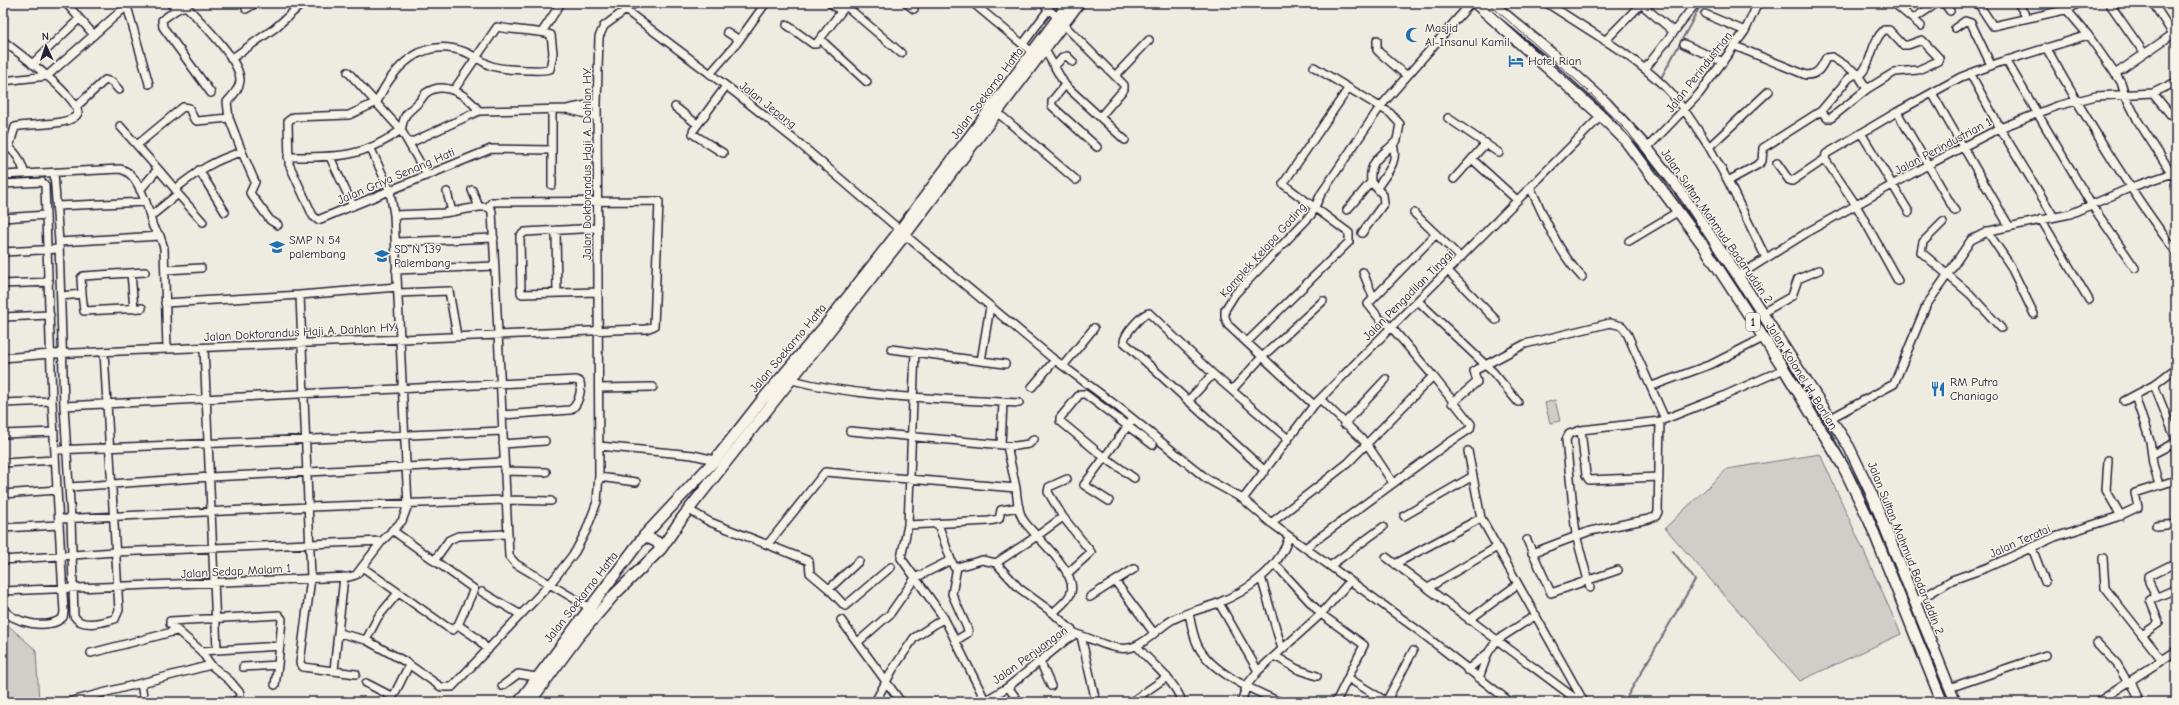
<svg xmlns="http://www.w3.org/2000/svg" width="2179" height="705" font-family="'Comic Neue',sans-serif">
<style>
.green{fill:#d1cdc9;stroke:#7a7882}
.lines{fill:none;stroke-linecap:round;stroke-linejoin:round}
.stream{stroke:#716f7b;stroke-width:2}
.minor-casing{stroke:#22223b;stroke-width:10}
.highway-casing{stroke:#22223b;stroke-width:13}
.minor{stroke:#f7f3e8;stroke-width:7}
.highway{stroke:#f7f3e8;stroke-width:10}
.tram{stroke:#22223b;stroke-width:1}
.labels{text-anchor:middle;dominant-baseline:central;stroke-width:3;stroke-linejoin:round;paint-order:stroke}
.shield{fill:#f7f3e8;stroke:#62616f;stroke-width:1}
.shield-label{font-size:11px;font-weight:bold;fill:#22223b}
.poi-label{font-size:12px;fill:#22223b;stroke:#f7f3e8;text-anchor:start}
.street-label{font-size:12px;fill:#22223b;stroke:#f7f3e8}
</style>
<rect width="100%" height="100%" fill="#eeebe1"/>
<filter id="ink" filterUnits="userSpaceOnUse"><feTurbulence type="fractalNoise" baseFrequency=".025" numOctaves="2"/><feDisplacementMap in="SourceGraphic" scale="8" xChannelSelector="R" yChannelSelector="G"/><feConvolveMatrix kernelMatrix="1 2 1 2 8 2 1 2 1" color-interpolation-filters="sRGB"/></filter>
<g filter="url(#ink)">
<!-- green -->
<path class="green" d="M 1555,400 L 1560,421 L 1550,423 L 1545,403 Z
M 1820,454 L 1901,634 L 1800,681 L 1665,528 L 1727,469 Z
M 3,621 L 36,650 L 39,702 L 3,702 Z"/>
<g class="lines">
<!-- stream -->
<path class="stream" d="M 1661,78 L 1702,3
M 1624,702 L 1695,580 L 1673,551"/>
<!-- minor casing -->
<g class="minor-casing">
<path id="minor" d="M 66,3 L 94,35
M 616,3 L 737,94 L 801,145 L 900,230
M 830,3 L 841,11
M 906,3 L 914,9
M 973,3 L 1033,53
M 1042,3 L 1058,18
M 1058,3 L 1064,9
M 1547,3 C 1586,29 1630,53 1664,86 C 1682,104 1695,126 1709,147
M 1894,3 L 1921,26
M 1944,3 L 1950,11
M 1978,3 L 1993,26 L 2069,9 L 2079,3
M 2018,3 L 2027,18
M 2061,3 L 2088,35 L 2121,82 L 2125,95 L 2138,121 L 2176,180
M 2109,3 L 2144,53
M 2153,3 L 2173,34
M 127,6 L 149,84
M 846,6 L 901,53
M 246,9 L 256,3
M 176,10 L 162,20 L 163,27 L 211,93
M 1705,14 L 1745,31
M 1913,19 L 1937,3
M 1063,24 L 1124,85 L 1124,89 L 1100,117
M 787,25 L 813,44 L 816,44 L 848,3
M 1955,28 L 1965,21 L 1971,23 L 1991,65
M 542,32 L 561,3
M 820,39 L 867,82
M 1377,40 L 1377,50 L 1380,53 L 1407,76
M 3,41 C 19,53 76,95 78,113 C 72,127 28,123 15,127 L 9,147
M 1605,41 L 1641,4 L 1674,32
M 737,43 L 765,4
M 1023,44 L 1049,9
M 1684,44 L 1723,62
M 1735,46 L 1806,75 C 1818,75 1821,68 1826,58 L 1832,57 L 1857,73 L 1867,89
M 2047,49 C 2086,119 2128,188 2176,252
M 1045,50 L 1065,85 L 1125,140
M 231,59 L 275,28 L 303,3
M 2006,60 L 2091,204 L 2135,268
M 32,64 L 79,19
M 1055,66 L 1063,57 L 1067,56 L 1073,62
M 1314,67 L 1390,113 L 1400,124 L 1397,140 C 1386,154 1368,158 1371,182 L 1383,195 L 1384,203 L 1362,233
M 1645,69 L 1696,3
M 348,72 L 401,130 L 427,175
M 1970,73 L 2000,128 L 2054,217
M 710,74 L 737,43 L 736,38 L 727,32
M 2115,74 L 2176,32
M 1115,76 L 1149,40
M 3,81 L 47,76 L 130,3
M 1065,85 L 1052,101 L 1052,106 L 1097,147
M 1932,93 L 2009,226
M 2153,93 L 2170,114 L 2176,115
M 377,102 L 349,115 L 294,117 L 288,121 L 289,164 L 313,216 L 318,220 L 491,149 L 551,150
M 377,102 C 393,67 422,36 465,52 C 473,55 481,61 489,65 C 501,70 513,69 526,70 C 533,70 542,71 550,69 L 553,53 L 551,35 C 545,31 509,30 497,27 L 454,90
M 77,106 L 105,80 L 112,82 L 119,90
M 675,107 L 697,124
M 567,109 L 597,117
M 552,110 L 552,185
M 1821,111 L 1827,118 L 1831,118 L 1867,89 L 1895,72 L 1918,70 L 1938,61 L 1939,58 L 1922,40 L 1908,45 L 1903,45 L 1889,30 L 1884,30 C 1870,43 1873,63 1859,76
M 1897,112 L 1955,211
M 998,113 L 1076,180
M 1448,118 L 1499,153
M 120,126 L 158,169
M 401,130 C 406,110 405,116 418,103 C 421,100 423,96 426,93 C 445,80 467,95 479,111
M 1861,133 L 1909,212
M 410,143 L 479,111 L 567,109 L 597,103
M 3,145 C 16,149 21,162 25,174
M 137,145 L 183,107 L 189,108 L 194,119 L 197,121 L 229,118
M 1647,148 L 1699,94 L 1745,31 L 1758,3
M 242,152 L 255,182 L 250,193 L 270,220 L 278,225
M 723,153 L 693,134 L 693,131 L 726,86
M 288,157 C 334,157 362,159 401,130
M 330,157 L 353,206
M 1473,160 L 1517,200
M 1777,163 L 1789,180 L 1792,181 L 1825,159
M 199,170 L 225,212
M 54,173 L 59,242 L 64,406 L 71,519 L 74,616 C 82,629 103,622 115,619 L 119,610 L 104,352
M 3,175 L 120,169 C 135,172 140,190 146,202
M 1454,179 L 1486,143
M 1728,181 L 1759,164 L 1762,161 L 1763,148 L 1821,111 L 1849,78 L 1857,73
M 3,184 L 42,182 L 45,185 L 52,401 L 64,612 L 63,617 C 50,631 11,623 3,608
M 1530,187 C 1545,218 1558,252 1582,277
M 1377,188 C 1386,174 1399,162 1393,145
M 140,190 L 158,169 L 175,189
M 472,190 L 479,207
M 447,192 L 452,212
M 178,194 L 203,222
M 57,206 L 146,202 L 153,227 L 160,236 L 164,248 L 167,349
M 1347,210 L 1371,182
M 1414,213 L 1461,258
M 394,215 L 444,213 L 479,207 L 488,207 L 492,211 L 509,556 L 516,564 L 590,608
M 151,216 L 178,194 L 175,189 C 198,171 214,160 242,152 L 229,118 L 227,102 C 232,96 239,90 240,81 C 241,60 201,22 187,7 L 182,7 L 176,10 L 170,3
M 3,218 L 46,215
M 2041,219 L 2089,300
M 1943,222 L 1923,242 L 1921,252 L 1970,294 L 2001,328
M 598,228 L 525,232 L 520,236 L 521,293 L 522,294 L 598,292
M 556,230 L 557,293
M 1987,231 L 2010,265 L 2034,314
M 905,235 L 1051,357 L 1117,406 L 1207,479 L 1243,499 L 1271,523 L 1423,634 L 1510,702
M 1629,241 L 1679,211
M 59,242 L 160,236
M 396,242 L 494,238
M 3,252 L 59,249
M 1766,258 L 1728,181 L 1709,147 L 1769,91
M 165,270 L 201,268
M 396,270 L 495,266
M 1448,271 L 1496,320
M 1363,272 L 1373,297
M 131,273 L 134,309
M 1738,276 L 1811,230 L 1928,165 L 2000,128 L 2057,106 L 2096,96 L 2153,93 L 2176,82
M 1898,281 L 1856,205 L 1825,159 L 1826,154 L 1897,112 L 1961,77 L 1998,63 L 2088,35
M 3,284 L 49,282
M 398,293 L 449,291 L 457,336
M 82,294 L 81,278 L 83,276 L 145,272
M 300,295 L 311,578 L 300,663 L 303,667 L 356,674
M 61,296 L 82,294 L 84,311 L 142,308
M 1418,301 L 1493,372 L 1518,402
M 165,303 L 300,295 L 397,287
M 990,307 L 981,361 L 1005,364
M 1762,313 L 1792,296 L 1798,279 L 1819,270
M 3,317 L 50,315
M 1247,342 L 1349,242 L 1349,233 L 1283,184 L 1348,89
M 204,348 L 217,650
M 891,349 L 981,361
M 915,352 L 908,525 L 901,558 L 944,618 L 985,700
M 3,358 L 50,354 L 614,330 L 646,329 L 654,326 L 659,201 L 492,202 L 488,207
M 1063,366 L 1094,328
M 792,380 C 866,399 943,398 1019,403
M 2154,385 L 2176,440
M 1652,386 L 1712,364 L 1763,338
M 1032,387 L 1055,360
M 599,388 L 653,387
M 1232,390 L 1262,357 L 1323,301
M 2135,396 L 2150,441 L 2153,464 L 2159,485
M 1320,399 L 1367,444 L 1393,483
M 1188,401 L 1213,374
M 2124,401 L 2154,385 L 2176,368
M 3,403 L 52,401
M 1452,403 L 1477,382 L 1474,371 L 1525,344 L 1610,323 L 1622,326 L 1626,331 L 1665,419
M 1314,405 L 1228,325 L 1225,317 L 1225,310 L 1235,294 L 1311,215 L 1321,194 L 1380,107 L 1471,3
M 64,406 L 576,380 L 580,382 C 582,391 578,406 570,410 L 502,415
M 1831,418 L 1894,384 L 1926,306 L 1971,240 L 1989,231 L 2070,214 L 2132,187 L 2176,172
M 1344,424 L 1386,379
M 1581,430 L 1586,475 L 1589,480 L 1659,477
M 850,431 L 1015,446 L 1029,444 L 1034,439
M 3,434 L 54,432
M 503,444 L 545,441
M 1001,445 L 1003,402
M 599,446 L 693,455 L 715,460
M 1007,446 L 1016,488
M 55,450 L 503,431
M 1468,451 L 1481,518 L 1584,702
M 2153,454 L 2176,442
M 2108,460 L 2106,490 L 2121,516
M 3,463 L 55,460
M 504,471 L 546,472
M 1265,471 L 1124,342 C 1124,334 1142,314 1149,313 L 1213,374 L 1288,439
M 599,477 L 636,482
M 1134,478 L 1100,454 L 1060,421 L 1060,418 L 1080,394 L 1085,394 L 1153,445
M 1067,479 L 1049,487 L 1048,492 L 1063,517 L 1091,552 L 1067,574
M 70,487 L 210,477 L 504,462
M 3,494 L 57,490
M 1243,499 L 1314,405 L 1601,116
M 1109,501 L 1084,485 L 1130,423
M 689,510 L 710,522 L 809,561 L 810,573 L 829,589 L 845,606 L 891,567
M 1404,516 L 1473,476
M 59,519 L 309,507 L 505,500 L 551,501
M 1271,523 L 1348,463 L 1433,376 L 1392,328 L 1379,318 L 1368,304 L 1436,234
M 938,524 L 951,560
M 908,525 L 989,521 L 999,519 L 1001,510 L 1019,507
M 2156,526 L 2176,524
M 3,528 L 59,525
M 1527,540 L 1551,593 L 1618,570
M 768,544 L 825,472 L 1016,488 C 1017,498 1018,513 1024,521 C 1035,537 1081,574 1070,595 C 1066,602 1058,608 1053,613
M 1305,548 L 1447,444 L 1470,429 L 1471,424 L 1433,376
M 2032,548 L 2045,582
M 1532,553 L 1590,531 L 1649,519 L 1656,516 L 1658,512 L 1660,421
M 1386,557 L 1580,702
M 2103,558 L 2105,588 L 2162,660
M 3,560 L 115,552 L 382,541
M 434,561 L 449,540 L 458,536 L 508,534
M 996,563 L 1037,536 L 1063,517
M 1275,564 L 1321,614 L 1364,645 L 1336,702
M 1395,564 L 1481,518
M 1330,566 L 1383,527
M 362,567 L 447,627 L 453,630 L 458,625 L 474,589 L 392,530
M 957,567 L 982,560 L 996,563 L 1019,588 L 1053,613 L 1076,634
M 1261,577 L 1282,649
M 1115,581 L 1154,633
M 1428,588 L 1497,547
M 1590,588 L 1576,535 L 1566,440 L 1569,434 L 1581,430 L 1660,421 L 1721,397 L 1784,369
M 829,589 L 859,561
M 3,591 L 349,577 L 356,575 L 382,541 L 402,521 L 408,505 L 394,215 L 390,191 L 371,149
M 482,592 L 521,615
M 1090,597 L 1134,569
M 2156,597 L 2149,582 L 2149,576 L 2171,565
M 1219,603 L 1258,671
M 1914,603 L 1952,580 L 1986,568 L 2055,537 L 2117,517 L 2138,507 L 2135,493 L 2176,480
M 1189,613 C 1191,624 1193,636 1198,646 C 1212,673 1253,690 1280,702
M 841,620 L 901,702
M 1469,620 L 1518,584
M 458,625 L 477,638 L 488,650
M 339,633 L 366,640 L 404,661 L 441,687 L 452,687 L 550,584 L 575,552 L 586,531 L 597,502 L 599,475 L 597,103 L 599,37 L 604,26 L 635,3
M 2142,635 L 2159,623 L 2150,600 L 2176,589
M 1081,636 L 1096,702
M 366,640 L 378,617 L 398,593
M 955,641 L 968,633 L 968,630 L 952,594 L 957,567
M 858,642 L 890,614 L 915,578 L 951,560 L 954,567 L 957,567
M 2097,643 L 2117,664 L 2128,683
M 1137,646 C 1152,665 1174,679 1182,702
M 201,651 L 280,646
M 91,653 L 176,631
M 1275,656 L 1297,669 L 1317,676
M 1040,661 L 1051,686
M 334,670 L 344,577
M 1467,670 L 1488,653 L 1497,640 L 1536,615
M 1348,678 L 1387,702
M 1479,678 L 1488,653
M 2131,681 L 2140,702
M 141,683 L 144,702
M 366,683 L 393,697 L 409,665
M 275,685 L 278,665
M 502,686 L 518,674 L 536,677
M 1008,687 L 1019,702
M 1949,688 L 2046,655
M 68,702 L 211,665
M 232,702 L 239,699 L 240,693 L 230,681 L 211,665 L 201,651 L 170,624 L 170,621 L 279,615 L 282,619 L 278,665 L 243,667
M 875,702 L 893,669 L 914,638 L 944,618
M 983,702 L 1008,687 L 1066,640 L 1076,634 C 1092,638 1112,651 1129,648 C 1145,645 1158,628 1172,620 C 1186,612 1203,609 1218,603 C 1248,591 1279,569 1289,537
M 1131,702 L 1167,677
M 1241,702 L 1247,685 L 1258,671 L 1321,614 L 1350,581
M 1369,702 L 1374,694
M 1386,702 L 1413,651
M 2098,702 L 2176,651"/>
</g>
<!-- highway casing -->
<g class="highway-casing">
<path id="highway" d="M 1475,3 L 1601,116 L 1625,140 L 1703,245 L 1784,369 L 1843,466 L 1869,520 L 1942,702
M 1491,3 L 1551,53 L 1606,103 L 1647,148 L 1678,188 L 1738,276 L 1849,447 L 1872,495 L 1955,702
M 644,536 L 657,542 L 661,549
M 519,702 L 644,536 L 715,460 L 762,400 L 824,327 L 900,230 L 1069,3
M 530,702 L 578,637 L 614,595 L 661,549 L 682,518 L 905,235 L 1079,3"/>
</g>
<!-- minor -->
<use href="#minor" class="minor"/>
<!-- highway -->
<use href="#highway" class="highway"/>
<!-- tram -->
<path class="tram" d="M 1488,3 L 1585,88 L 1628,132 L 1681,200 L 1723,264 L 1829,429 L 1861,487 L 1950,702"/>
</g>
</g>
<!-- icons -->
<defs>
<g id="mosque-bare" transform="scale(1.2)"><path d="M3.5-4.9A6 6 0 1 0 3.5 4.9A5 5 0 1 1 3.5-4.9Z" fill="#1f6fb2" stroke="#f7f3e8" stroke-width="2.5" paint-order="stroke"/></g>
<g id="hotel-bare" transform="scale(1.2)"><path d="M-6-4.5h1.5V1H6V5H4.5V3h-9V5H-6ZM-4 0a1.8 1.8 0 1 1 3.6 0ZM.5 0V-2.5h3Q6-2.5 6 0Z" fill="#1f6fb2" stroke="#f7f3e8" stroke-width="2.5" paint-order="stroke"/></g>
<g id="school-bare" transform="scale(1.2)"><path d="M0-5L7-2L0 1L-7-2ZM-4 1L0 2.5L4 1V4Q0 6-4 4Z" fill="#1f6fb2" stroke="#f7f3e8" stroke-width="2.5" paint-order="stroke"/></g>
<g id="restaurant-bare" transform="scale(1.2)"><path d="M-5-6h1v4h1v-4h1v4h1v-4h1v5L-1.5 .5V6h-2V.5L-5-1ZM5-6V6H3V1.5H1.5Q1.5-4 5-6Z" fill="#1f6fb2" stroke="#f7f3e8" stroke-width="2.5" paint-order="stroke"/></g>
</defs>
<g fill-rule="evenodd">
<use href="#mosque-bare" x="1413" y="35"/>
<use href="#hotel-bare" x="1516" y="61"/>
<use href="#school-bare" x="277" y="247"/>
<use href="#school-bare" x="382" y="256"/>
<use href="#restaurant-bare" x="1938" y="389"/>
</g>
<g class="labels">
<!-- shield labels -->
<rect class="shield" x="1746" y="313" width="14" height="18" rx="3"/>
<g class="shield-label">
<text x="1753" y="322">1</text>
</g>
<!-- poi labels -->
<g class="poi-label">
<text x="1425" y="28">Masjid<tspan x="1425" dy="14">Al-Insanul Kamil</tspan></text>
<text x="1528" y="61">Hotel Rian</text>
<text x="289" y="240">SMP N 54<tspan x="289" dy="14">palembang</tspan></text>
<text x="394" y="249">SD N 139<tspan x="394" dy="14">Palembang</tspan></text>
<text x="1950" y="382">RM Putra<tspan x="1950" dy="14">Chaniago</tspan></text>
</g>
<!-- street labels -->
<g class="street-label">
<text transform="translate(1699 72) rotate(-52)">Jalan Perindustrian</text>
<text transform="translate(987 93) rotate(-53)">Jalan Soekarno Hatta</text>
<text transform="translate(768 105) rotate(38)">Jalan Jepang</text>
<text transform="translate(1943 146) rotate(-28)">Jalan Perindustrian 1</text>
<text transform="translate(587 164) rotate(-90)">Jalan Doktorandus Haji A. Dahlan HY.</text>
<text transform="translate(396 176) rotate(-23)">Jalan Griya Senang Hati</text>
<text transform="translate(1717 226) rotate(55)">Jalan Sultan Mahmud Badaruddin 2</text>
<text transform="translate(1263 250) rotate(-48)">Komplek Kelapa Gading</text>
<text transform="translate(1408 295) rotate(-45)">Jalan Pengadilan Tinggi</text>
<text transform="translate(300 332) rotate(-3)">Jalan Doktorandus Haji A. Dahlan HY.</text>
<text transform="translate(788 348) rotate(-50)">Jalan Soekarno Hatta</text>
<text transform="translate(1802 376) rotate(58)">Jalan Kolonel H. Barlian</text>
<text transform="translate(2020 541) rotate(-24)">Jalan Teratai</text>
<text transform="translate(1906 548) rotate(68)">Jalan Sultan Mahmud Badaruddin 2</text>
<text transform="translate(236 571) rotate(-3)">Jalan Sedap Malam 1</text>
<text transform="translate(581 597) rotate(-52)">Jalan Soekarno Hatta</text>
<text transform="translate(1030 655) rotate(-36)">Jalan Perjuangan</text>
</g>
</g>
<!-- margin -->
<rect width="2179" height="705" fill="none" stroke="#f7f3e8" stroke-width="16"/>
<rect x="8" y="8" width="2163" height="689" fill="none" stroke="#22223b" stroke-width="1.5" filter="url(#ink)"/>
<!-- north arrow -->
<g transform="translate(46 46) rotate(357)" stroke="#f7f3e8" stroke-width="3" paint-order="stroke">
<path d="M0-3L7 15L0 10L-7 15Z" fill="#22223b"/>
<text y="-6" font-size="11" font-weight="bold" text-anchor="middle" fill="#22223b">N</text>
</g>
</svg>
